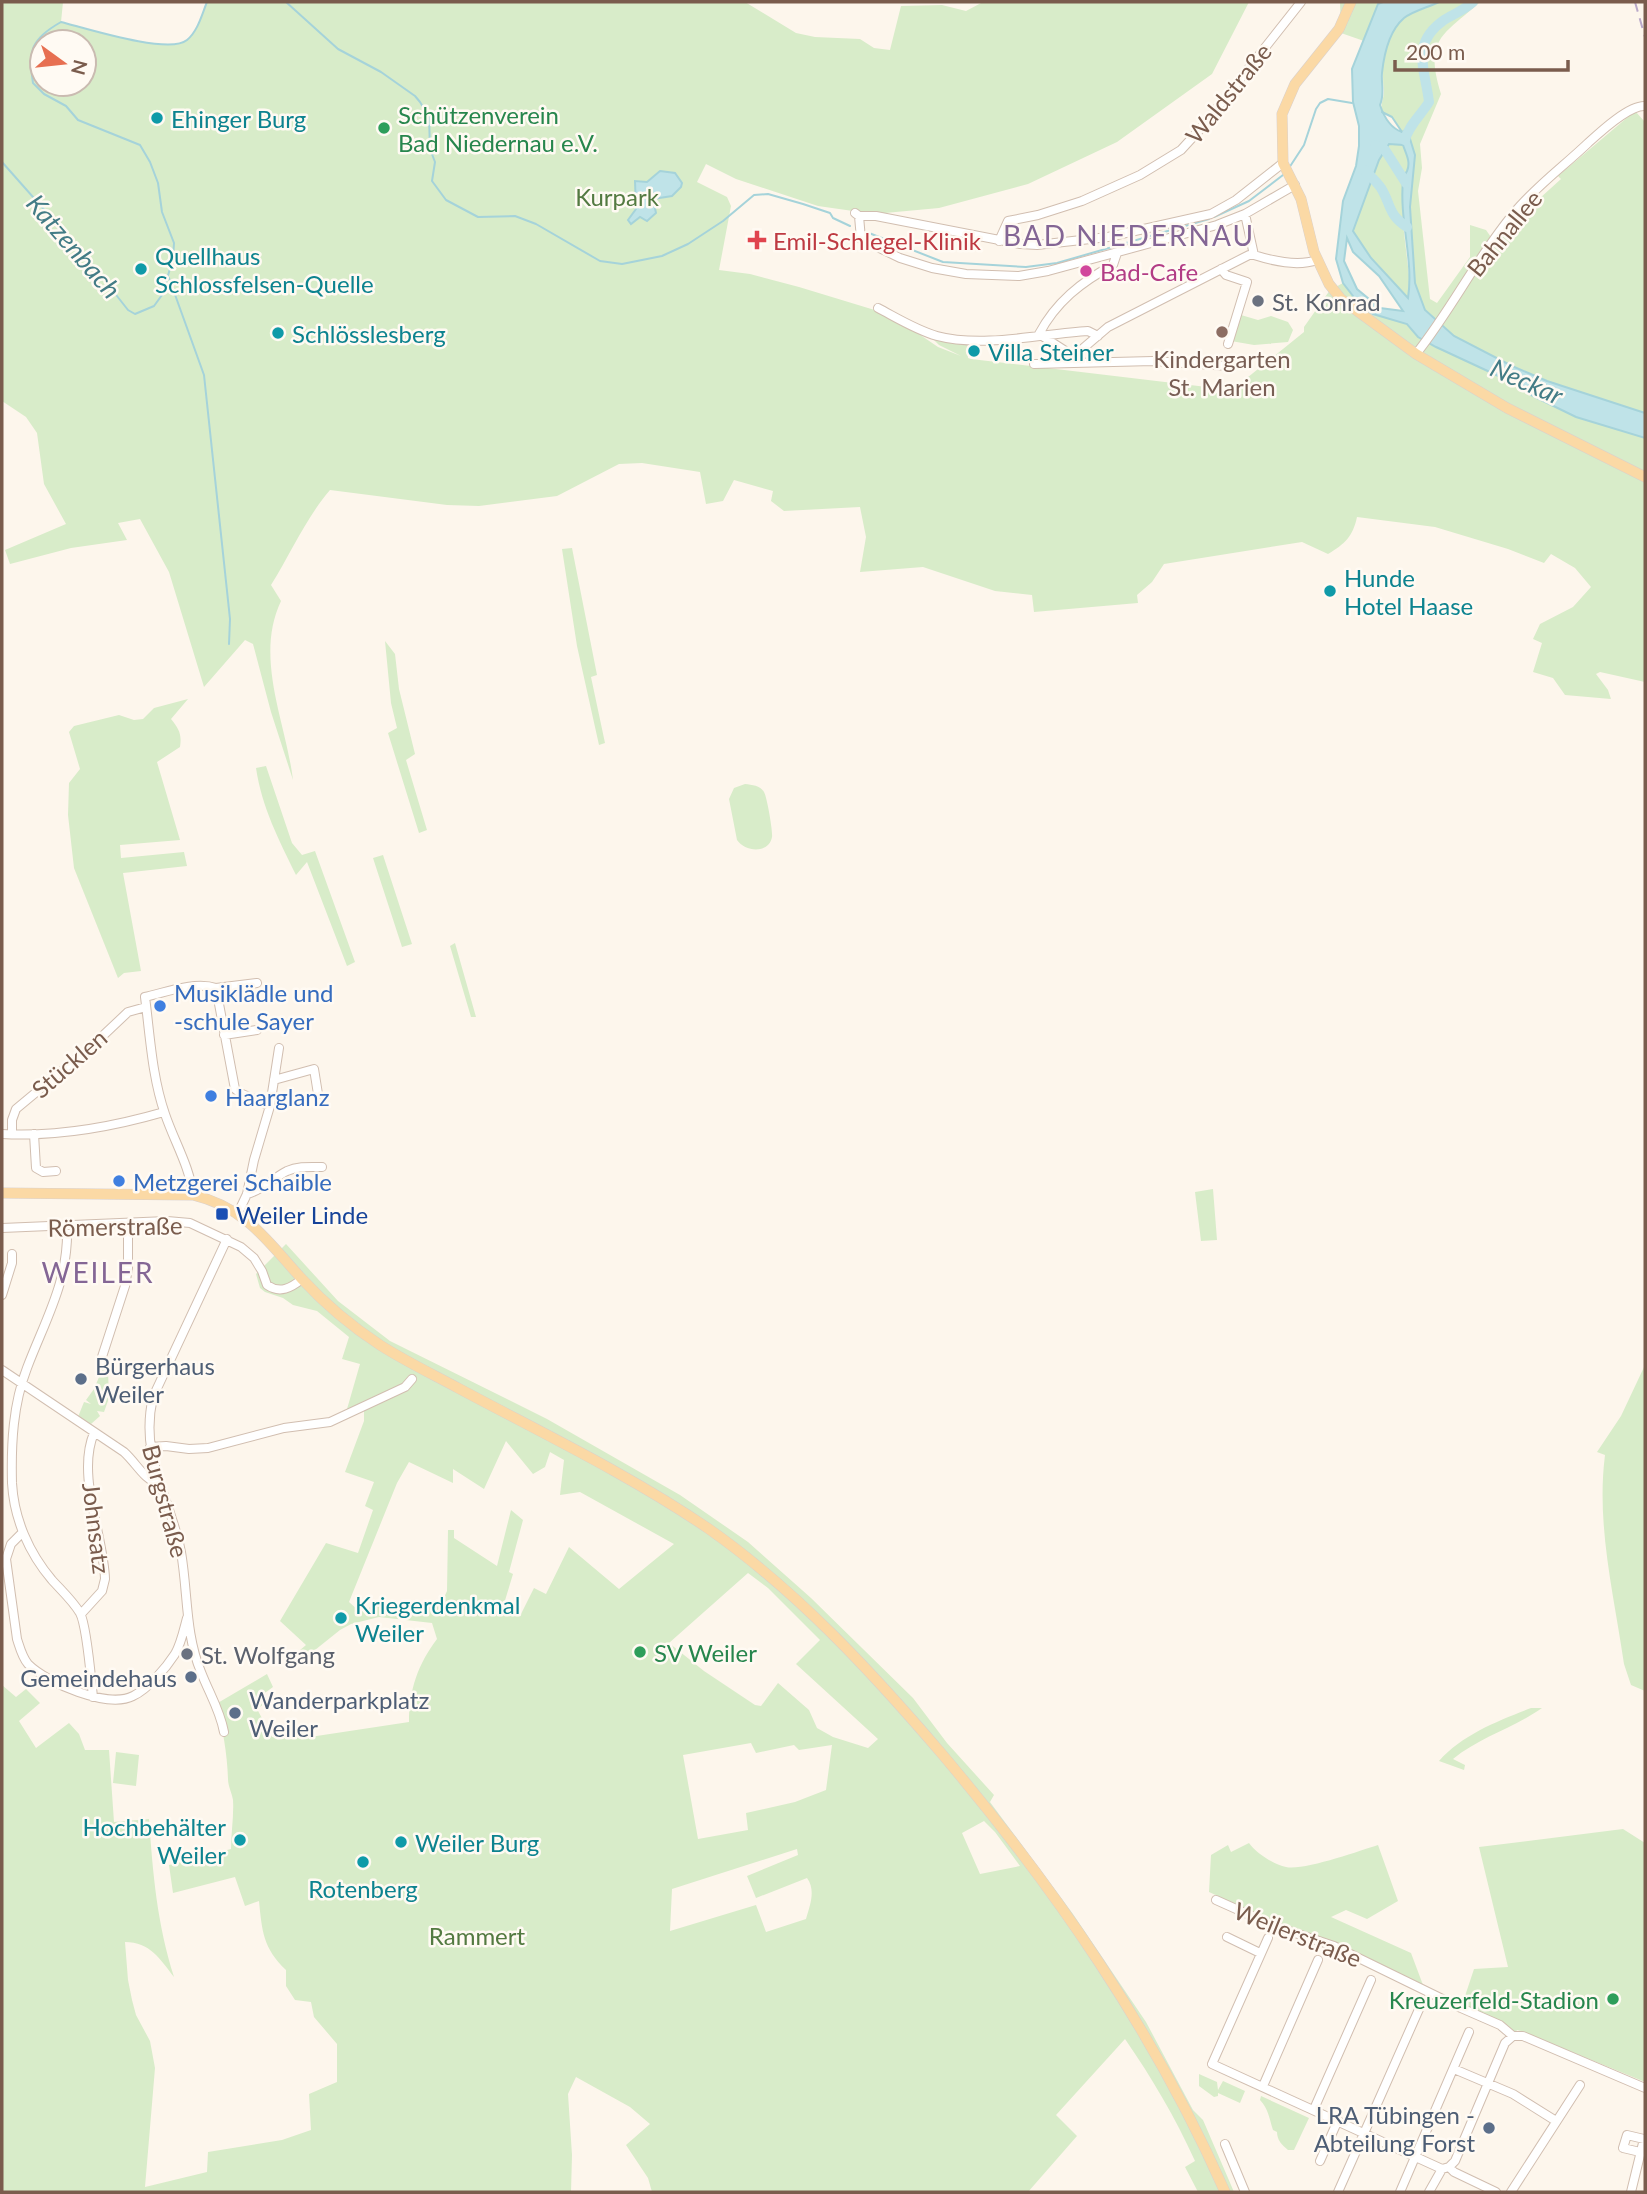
<svg xmlns="http://www.w3.org/2000/svg" width="1647" height="2194" font-family="Lato,sans-serif">
<style>
.green{fill:#d8ecc9;fill-rule:evenodd}
.water{fill:#bfe3e8;stroke:#a5d3da;stroke-width:2;fill-rule:evenodd}
.lines{fill:none;stroke-linecap:round;stroke-linejoin:round}
.stream{stroke:#a5d3da;stroke-width:2}
.river{stroke:#bfe3e8;stroke-width:10}
.minor-casing{stroke:#d1beb0;stroke-width:10}
.major-casing{stroke:#dad1cd;stroke-width:11}
.minor{stroke:#fff;stroke-width:8}
.major{stroke:#fbd9a5;stroke-width:10}
.rail{stroke:#b9a8c9;stroke-width:2;stroke-dasharray:10 7;stroke-linecap:butt}
.culture-dot{fill:#0f9aa8;stroke:#fffaf3;stroke-width:2.5}
.leisure-dot{fill:#2e9e5b;stroke:#fffaf3;stroke-width:2.5}
.health-dot{fill:#e0444e;stroke:#fffaf3;stroke-width:2.5}
.hotel-dot{fill:#d1479c;stroke:#fffaf3;stroke-width:2.5}
.worship-dot{fill:#6b7280;stroke:#fffaf3;stroke-width:2.5}
.education-dot{fill:#8d6e63;stroke:#fffaf3;stroke-width:2.5}
.shop-dot{fill:#3f7fe0;stroke:#fffaf3;stroke-width:2.5}
.transit-dot{fill:#1a4fb4;stroke:#fffaf3;stroke-width:2.5}
.service-dot{fill:#5c6f8a;stroke:#fffaf3;stroke-width:2.5}
.labels{text-anchor:middle;dominant-baseline:central;stroke-width:5;stroke-linejoin:round;paint-order:stroke}
.street-label{font-size:24px;fill:#7a5c4d;stroke:#fffaf3}
.leisure-label{font-size:24px;fill:#27864d;stroke:#fffaf3;text-anchor:start}
.culture-label{font-size:24px;fill:#0d838f;stroke:#fffaf3;text-anchor:start}
.park-label{font-size:24px;fill:#537a41;stroke:#fffaf3}
.health-label{font-size:24px;fill:#be3a42;stroke:#fffaf3;text-anchor:start}
.hotel-label{font-size:24px;fill:#b23c85;stroke:#fffaf3;text-anchor:start}
.worship-label{font-size:24px;fill:#5b616d;stroke:#fffaf3;text-anchor:start}
.education-label{font-size:24px;fill:#785e54;stroke:#fffaf3}
.shop-label{font-size:24px;fill:#366cbe;stroke:#fffaf3;text-anchor:start}
.transit-label{font-size:24px;fill:#164399;stroke:#fffaf3;text-anchor:start}
.service-label{font-size:24px;fill:#4e5e75;stroke:#fffaf3;text-anchor:start}
.water-label{font-size:26px;font-style:italic;fill:#437c86;stroke:#fffaf3}
.quarter-label{font-size:28px;letter-spacing:2px;fill:#846695;stroke:#fffaf3}
</style>
<rect width="100%" height="100%" fill="#fdf6ec"/>
<!-- green -->
<path class="green" d="M 2,2 L 63,2 L 61,22 C 85,28 168,54 186,41 C 197,32 202,14 207,2 L 745,2 L 796,33 L 815,37 L 860,39 L 874,48 L 890,50 L 901,6 L 942,5 L 966,11 L 983,2 L 1249,2 L 1212,74 L 1117,142 L 1028,184 L 939,208 L 874,214 L 818,206 L 736,179 L 706,164 L 697,182 L 727,197 L 731,206 L 719,270 L 750,274 L 799,287 L 891,315 L 938,347 L 961,356 L 939,345 L 933,339 L 934,337 L 967,343 L 968,358 L 971,359 L 1232,390 L 1304,332 L 1304,327 L 1330,290 L 1343,283 L 1360,305 L 1373,314 L 1407,324 L 1418,337 L 1436,347 L 1507,380 L 1533,396 L 1576,417 L 1645,438 L 1645,682 L 1600,672 L 1596,674 L 1608,690 L 1611,699 L 1565,695 L 1553,678 L 1533,672 L 1542,643 L 1533,639 L 1540,624 L 1573,607 L 1591,587 L 1575,568 L 1551,554 L 1544,563 L 1508,549 L 1435,527 L 1357,517 C 1353,536 1345,544 1328,554 L 1302,542 L 1164,564 L 1152,582 L 1137,595 L 1138,603 L 1034,612 L 1032,595 L 995,591 L 923,567 L 860,572 L 866,537 L 860,507 L 784,511 L 771,501 L 773,491 L 734,480 L 723,501 L 706,504 L 700,472 L 642,463 L 619,464 L 557,496 L 479,506 L 447,505 L 330,490 C 306,518 291,553 271,585 L 281,601 C 254,658 286,722 293,780 L 271,712 L 253,644 L 245,640 L 204,687 L 169,572 L 140,519 L 118,523 L 127,540 L 71,548 L 10,564 L 5,550 L 66,524 L 44,484 L 37,433 L 26,417 L 2,401 ZM 42,42 L 84,42 L 84,84 L 42,84 Z
M 1340,2 L 1383,2 L 1378,4 L 1364,41 L 1341,33 Z
M 1439,2 L 1480,2 C 1442,36 1424,39 1441,94 L 1420,144 L 1422,168 L 1418,191 L 1430,299 L 1437,303 L 1470,257 L 1470,225 L 1486,230 L 1500,250 L 1505,243 L 1501,239 L 1518,218 L 1561,179 L 1558,176 L 1635,111 L 1645,122 L 1645,413 L 1547,381 L 1512,366 L 1454,336 L 1425,310 L 1415,283 L 1410,207 L 1415,155 L 1407,129 L 1402,132 L 1392,117 L 1382,112 C 1380,104 1384,99 1384,91 C 1381,66 1383,36 1404,18 C 1413,11 1429,7 1439,2 Z
M 1389,144 L 1403,145 L 1409,159 L 1408,169 L 1403,178 L 1403,224 L 1410,284 L 1408,298 L 1371,258 L 1353,231 L 1379,160 Z
M 1241,315 L 1258,320 L 1271,316 L 1288,322 L 1293,330 L 1288,342 L 1254,345 L 1231,341 Z
M 572,548 L 597,675 L 591,677 L 605,743 L 599,745 L 577,646 L 562,549 Z
M 385,641 L 395,654 L 399,689 L 415,754 L 406,760 L 427,830 L 419,833 L 388,733 L 397,728 L 391,703 Z
M 188,699 L 171,719 C 179,729 182,734 180,747 L 157,762 L 180,840 L 120,845 L 121,858 L 184,852 L 187,866 L 123,873 L 141,971 L 124,973 L 118,978 L 74,868 L 68,815 L 69,783 L 80,769 L 69,732 L 74,726 L 119,715 L 134,720 L 143,719 L 154,708 Z
M 266,766 L 292,843 L 302,855 L 315,851 L 355,962 L 347,966 L 307,862 L 296,875 C 279,840 262,808 256,768 Z
M 745,784 C 752,785 760,785 764,792 C 767,797 773,832 772,837 C 769,854 745,852 737,840 L 729,799 L 734,788 Z
M 383,855 L 412,944 L 402,947 L 373,858 Z
M 455,943 L 476,1017 L 471,1017 L 450,946 Z
M 1213,1189 L 1217,1240 L 1201,1241 L 1195,1192 Z
M 286,1244 L 338,1301 L 390,1341 L 547,1419 L 680,1495 L 748,1542 L 811,1598 L 913,1698 L 947,1743 L 994,1795 L 990,1802 L 1073,1914 L 1146,2022 L 1193,2110 L 1203,2120 L 1234,2192 L 1198,2192 L 1185,2167 L 1195,2161 C 1175,2117 1152,2078 1125,2039 L 1056,2115 L 1077,2136 L 1028,2192 L 652,2192 L 648,2178 L 626,2145 L 650,2124 L 630,2107 L 576,2077 L 568,2094 L 572,2155 L 571,2192 L 2,2192 L 2,1685 L 16,1697 L 26,1689 L 40,1703 L 19,1721 L 36,1748 L 69,1723 L 79,1734 L 85,1750 L 109,1750 L 114,1822 L 149,1819 C 153,1875 157,1923 174,1977 C 160,1959 150,1942 125,1942 L 128,1980 L 132,2000 L 136,2015 L 150,2041 L 155,2068 L 145,2187 L 207,2172 L 208,2152 L 282,2140 L 311,2130 L 309,2094 L 337,2082 L 337,2044 L 314,2017 L 311,2002 L 295,2000 L 286,1986 L 286,1970 C 263,1948 262,1931 259,1901 L 245,1906 L 235,1877 L 173,1893 L 169,1865 L 231,1849 C 231,1833 234,1816 233,1800 C 232,1793 228,1786 228,1779 C 227,1753 223,1729 216,1704 L 267,1674 L 273,1687 L 262,1695 L 267,1702 L 257,1709 L 272,1737 L 310,1737 L 409,1722 C 409,1690 418,1664 437,1639 L 432,1623 L 379,1617 L 351,1624 L 340,1630 L 310,1654 L 293,1656 L 306,1645 L 280,1621 L 326,1543 L 358,1553 L 373,1510 L 365,1506 L 374,1482 L 345,1472 L 364,1421 L 364,1407 L 345,1416 L 360,1364 L 342,1359 L 349,1337 L 317,1311 L 293,1305 L 283,1298 L 265,1292 L 260,1288 L 256,1274 ZM 506,1441 L 533,1474 L 545,1467 L 550,1452 L 564,1460 L 560,1495 L 580,1492 L 674,1544 L 619,1589 L 569,1547 L 546,1594 L 534,1588 L 520,1616 L 503,1607 L 513,1574 L 509,1572 L 523,1520 L 511,1510 L 497,1566 L 454,1538 L 454,1530 L 448,1530 L 447,1591 L 443,1600 L 436,1606 L 380,1604 L 354,1613 L 358,1610 L 349,1602 L 397,1483 L 409,1462 L 453,1483 L 453,1469 L 484,1489 ZM 748,1573 L 768,1588 L 820,1640 L 796,1664 L 878,1739 L 868,1748 L 833,1737 L 817,1728 L 809,1710 L 778,1683 L 761,1706 L 755,1705 L 704,1671 L 669,1643 ZM 751,1743 L 756,1753 L 794,1745 L 799,1750 L 832,1745 L 826,1790 L 795,1802 L 746,1813 L 748,1830 L 698,1839 L 683,1755 ZM 984,1821 L 995,1832 L 1020,1866 L 980,1874 L 962,1833 ZM 797,1849 L 798,1855 L 747,1876 L 756,1898 L 807,1878 C 816,1890 810,1905 806,1919 L 766,1932 L 756,1905 L 670,1931 L 672,1889 Z
M 1645,1365 L 1645,1691 L 1631,1685 L 1624,1664 C 1614,1594 1596,1525 1605,1455 L 1597,1452 L 1621,1416 Z
M 102,1370 L 108,1371 L 109,1398 L 104,1412 L 97,1411 L 100,1416 L 91,1424 L 78,1417 L 84,1402 L 91,1404 L 86,1400 L 94,1389 Z
M 1531,1708 L 1542,1708 C 1514,1728 1480,1737 1453,1759 L 1465,1765 L 1464,1770 L 1439,1761 C 1463,1734 1498,1721 1531,1708 Z
M 116,1752 L 139,1755 L 136,1786 L 113,1783 Z
M 1623,1829 L 1645,1843 L 1645,2082 L 1521,2031 L 1517,2030 L 1513,2036 L 1461,2008 L 1474,1969 L 1508,1967 L 1479,1847 Z
M 1249,1843 C 1256,1853 1273,1864 1286,1867 C 1303,1871 1359,1851 1378,1845 L 1398,1901 L 1367,1919 L 1346,1910 L 1331,1917 L 1411,1953 L 1423,1985 L 1326,1939 L 1275,1922 L 1209,1892 L 1211,1855 L 1228,1845 L 1231,1852 Z
M 1199,2074 L 1217,2082 L 1218,2090 L 1223,2081 L 1245,2091 L 1240,2103 L 1218,2093 L 1218,2096 L 1214,2097 L 1199,2086 Z
M 1261,2096 L 1309,2118 L 1294,2150 L 1288,2150 C 1282,2145 1277,2140 1277,2132 L 1273,2130 C 1269,2118 1269,2110 1260,2100 Z"/>
<!-- water -->
<path class="water" d="M 1383,2 L 1439,2 C 1429,7 1413,11 1404,18 C 1389,31 1384,54 1382,73 C 1381,85 1385,93 1380,105 C 1384,117 1390,128 1402,132 L 1407,129 L 1415,155 L 1410,207 L 1415,283 L 1425,310 L 1454,336 L 1512,366 L 1547,381 L 1645,413 L 1645,438 L 1576,417 L 1533,396 L 1507,380 L 1436,347 L 1418,337 L 1407,324 L 1373,314 L 1360,305 L 1343,283 L 1336,259 L 1343,201 L 1356,166 L 1359,146 L 1359,126 L 1353,102 L 1352,69 L 1378,4 ZM 1389,144 L 1403,145 C 1406,154 1411,162 1407,171 C 1403,179 1403,173 1403,181 C 1399,220 1414,260 1408,298 L 1371,258 L 1353,231 L 1379,160 ZM 1347,238 L 1353,252 L 1379,276 L 1403,311 L 1380,308 L 1357,289 L 1344,261 Z
M 660,171 L 675,173 L 682,183 L 681,187 L 672,196 L 653,199 L 656,213 L 647,221 L 640,217 L 631,224 L 628,220 L 636,209 L 635,181 L 647,182 Z"/>
<g class="lines">
<!-- stream -->
<path class="stream" d="M 286,2 L 338,49 L 381,72 L 415,96 L 420,102 L 429,117 L 430,149 L 435,162 L 432,181 L 446,200 L 478,217 L 515,216 L 536,224 L 600,261 L 622,264 L 662,256 L 688,244 L 723,221 L 754,195 L 768,194 L 803,204 L 830,213 L 833,218 L 850,226
M 1382,112 L 1392,117 L 1402,132
M 2,162 L 87,258 L 128,310 L 135,314 L 154,306 L 162,295 L 173,259 L 174,243 L 162,212 L 158,183 L 150,162 L 140,145 L 78,120 L 66,106 L 44,94 L 33,83 C 28,50 31,39 61,22 C 85,28 169,55 187,40 C 198,31 202,14 207,2
M 1289,168 L 1304,145 L 1316,109 L 1320,103 L 1328,99 L 1352,103
M 1214,217 L 1249,201 L 1283,175
M 869,233 L 943,262 L 1026,267 L 1057,263 L 1209,219
M 169,278 L 204,375 L 230,619 L 229,644"/>
<!-- river -->
<path class="river" d="M 1405,140 C 1408,126 1421,115 1429,102 C 1425,68 1410,44 1444,20 C 1454,14 1464,10 1473,2
M 1375,145 L 1385,150 L 1406,183
M 1365,170 C 1370,176 1377,182 1381,188 C 1391,204 1388,215 1407,227"/>
<!-- minor casing -->
<g class="minor-casing">
<path id="minor" d="M 855,213 L 859,216 L 861,239 L 900,258 L 932,268 L 966,274 L 1019,276 L 1048,271 L 1217,225 L 1245,214 L 1295,185
M 1245,214 L 1254,255
M 859,216 L 876,216 L 1020,244 L 1037,245 L 1108,237 L 1211,214 L 1236,200 L 1283,163
M 999,241 L 1008,221 L 1038,215 L 1082,201 L 1140,175 L 1181,150 L 1203,126 L 1301,2
M 1254,255 C 1273,261 1297,267 1317,260
M 1221,269 L 1226,275 L 1247,282 L 1228,344
M 878,308 C 897,318 916,330 937,336 C 982,348 1041,334 1088,331 L 1098,336
M 1039,334 C 1056,302 1081,282 1113,265 L 1117,253
M 1039,334 L 1064,350
M 1416,354 C 1452,309 1477,257 1514,213 C 1535,187 1564,166 1588,143 C 1600,132 1629,105 1645,106
M 1074,361 L 1074,356 L 1108,327 L 1249,255 L 1254,255
M 1034,364 L 1153,361 L 1229,366
M 216,988 L 257,983
M 224,1035 L 257,1030
M 274,1080 L 314,1069 L 318,1094
M 2,1134 C 56,1137 112,1127 164,1112
M 12,1134 L 12,1120 L 16,1109 L 93,1045 L 128,1012 L 146,1007
M 34,1134 L 36,1168 L 43,1172 L 56,1171
M 247,1194 C 263,1190 273,1178 287,1171 C 298,1166 310,1167 322,1167
M 193,1195 C 190,1167 174,1141 165,1114 C 152,1077 150,1035 145,997 C 167,992 195,981 216,988 L 235,1089 L 240,1093 L 270,1106
M 238,1213 L 247,1194 L 254,1160 L 270,1106 L 279,1048
M 67,1226 C 69,1281 46,1318 27,1368 C 13,1404 11,1444 12,1483 C 14,1519 29,1553 52,1580 C 61,1590 73,1601 80,1613 C 87,1626 91,1679 93,1697
M 2,1228 L 167,1221 L 190,1223 L 241,1247 L 254,1258 L 262,1271 L 267,1285 C 280,1294 291,1288 302,1279
M 2,1295 L 12,1263 L 12,1254
M 100,1363 L 125,1286 L 128,1268 L 128,1223
M 2,1370 L 124,1452 C 137,1464 143,1478 159,1485
M 150,1447 L 166,1446 L 189,1449 L 208,1448 L 284,1428 L 330,1422 L 405,1387 L 412,1379
M 22,1533 L 11,1544 L 6,1559 L 17,1639 C 20,1648 22,1657 28,1664 C 47,1683 108,1709 133,1696 C 148,1689 166,1668 175,1654 C 181,1644 184,1629 187,1618
M 81,1614 L 102,1591 L 105,1579 C 104,1537 76,1475 94,1433
M 224,1732 C 220,1710 209,1693 201,1672 C 185,1634 188,1592 181,1552 C 170,1496 139,1457 153,1397 L 227,1239
M 1216,1900 L 1274,1926 L 1334,1946 L 1461,2008 L 1500,2025 L 1513,2036 L 1523,2036 L 1645,2088
M 1227,1937 L 1260,1953
M 1268,1938 L 1212,2064 L 1442,2169 L 1449,2167
M 1454,2069 L 1513,2094 L 1556,2121
M 1263,2086 L 1318,1960
M 1314,2109 L 1371,1980
M 1225,2144 L 1245,2192
M 1320,2161 L 1338,2120
M 1449,2167 L 1455,2161 L 1505,2043 L 1513,2036
M 1449,2167 L 1454,2172 L 1496,2192
M 1338,2192 L 1420,2007
M 1400,2192 L 1469,2032
M 1429,2192 L 1442,2169
M 1511,2192 L 1580,2085
M 1631,2192 L 1644,2139 L 1627,2135 L 1623,2148 L 1640,2152"/>
</g>
<!-- major casing -->
<g class="major-casing">
<path id="major" d="M 1351,2 L 1339,29 L 1295,84 L 1282,114 L 1283,163 L 1301,199 L 1314,252 L 1329,284 L 1341,299 L 1416,354 L 1507,408 L 1645,477
M 2,1193 L 193,1195 C 247,1208 267,1241 302,1279 C 325,1304 351,1326 380,1345 C 405,1361 432,1374 458,1388 C 542,1433 630,1475 709,1529 C 797,1591 872,1672 942,1754 C 1055,1888 1154,2031 1225,2192"/>
</g>
<!-- minor -->
<use href="#minor" class="minor"/>
<!-- major -->
<use href="#major" class="major"/>
<!-- rail -->
<path class="rail" d="M 1635,2 L 1645,37"/>
</g>
<!-- markers -->
<g class="culture-dot">
<circle cx="157" cy="118" r="7"/>
<circle cx="141" cy="269" r="7"/>
<circle cx="278" cy="333" r="7"/>
<circle cx="974" cy="351" r="7"/>
<circle cx="1330" cy="591" r="7"/>
<circle cx="341" cy="1618" r="7"/>
<circle cx="240" cy="1840" r="7"/>
<circle cx="401" cy="1842" r="7"/>
<circle cx="363" cy="1862" r="7"/>
</g>
<g class="leisure-dot">
<circle cx="384" cy="128" r="7"/>
<circle cx="640" cy="1652" r="7"/>
<circle cx="1613" cy="1999" r="7"/>
</g>
<path class="health-dot" d="M753.5 229.5h7v7h7v7h-7v7h-7v-7h-7v-7h7z"/>
<circle class="hotel-dot" cx="1086" cy="271" r="7"/>
<g class="worship-dot">
<circle cx="1258" cy="301" r="7"/>
<circle cx="187" cy="1654" r="7"/>
</g>
<circle class="education-dot" cx="1222" cy="332" r="7"/>
<g class="shop-dot">
<circle cx="160" cy="1006" r="7"/>
<circle cx="211" cy="1096" r="7"/>
<circle cx="119" cy="1181" r="7"/>
</g>
<rect class="transit-dot" x="215" y="1207" width="14" height="14" rx="3.5"/>
<g class="service-dot">
<circle cx="81" cy="1379" r="7"/>
<circle cx="191" cy="1677" r="7"/>
<circle cx="235" cy="1713" r="7"/>
<circle cx="1489" cy="2128" r="7"/>
</g>
<g class="labels">
<!-- street labels -->
<g class="street-label">
<text transform="translate(1228 93) rotate(-51)">Waldstraße</text>
<text transform="translate(1504 233) rotate(-51)">Bahnallee</text>
<text transform="translate(69 1063) rotate(-41)">Stücklen</text>
<text transform="translate(115 1226) rotate(-1)">Römerstraße</text>
<text transform="translate(166 1501) rotate(75)">Burgstraße</text>
<text transform="translate(97 1528) rotate(83)">Johnsatz</text>
<text transform="translate(1298 1934) rotate(22)">Weilerstraße</text>
</g>
<!-- leisure labels -->
<g class="leisure-label">
<text x="398" y="114">Schützenverein<tspan x="398" dy="28">Bad Niedernau e.V.</tspan></text>
<text x="654" y="1652">SV Weiler</text>
<text x="1599" y="1999" text-anchor="end">Kreuzerfeld-Stadion</text>
</g>
<!-- culture labels -->
<g class="culture-label">
<text x="171" y="118">Ehinger Burg</text>
<text x="155" y="255">Quellhaus<tspan x="155" dy="28">Schlossfelsen-Quelle</tspan></text>
<text x="292" y="333">Schlösslesberg</text>
<text x="988" y="351">Villa Steiner</text>
<text x="1344" y="577">Hunde<tspan x="1344" dy="28">Hotel Haase</tspan></text>
<text x="355" y="1604">Kriegerdenkmal<tspan x="355" dy="28">Weiler</tspan></text>
<text x="226" y="1826" text-anchor="end">Hochbehälter<tspan x="226" dy="28">Weiler</tspan></text>
<text x="415" y="1842">Weiler Burg</text>
<text x="363" y="1888" text-anchor="middle">Rotenberg</text>
</g>
<!-- park labels -->
<g class="park-label">
<text x="617" y="196">Kurpark</text>
<text x="477" y="1935">Rammert</text>
</g>
<!-- health labels -->
<g class="health-label">
<text x="773" y="240">Emil-Schlegel-Klinik</text>
</g>
<!-- hotel labels -->
<g class="hotel-label">
<text x="1100" y="271">Bad-Cafe</text>
</g>
<!-- worship labels -->
<g class="worship-label">
<text x="1272" y="301">St. Konrad</text>
<text x="201" y="1654">St. Wolfgang</text>
</g>
<!-- education labels -->
<g class="education-label">
<text x="1222" y="358">Kindergarten<tspan x="1222" dy="28">St. Marien</tspan></text>
</g>
<!-- shop labels -->
<g class="shop-label">
<text x="174" y="992">Musiklädle und<tspan x="174" dy="28">-schule Sayer</tspan></text>
<text x="225" y="1096">Haarglanz</text>
<text x="133" y="1181">Metzgerei Schaible</text>
</g>
<!-- transit labels -->
<g class="transit-label">
<text x="236" y="1214">Weiler Linde</text>
</g>
<!-- service labels -->
<g class="service-label">
<text x="95" y="1365">Bürgerhaus<tspan x="95" dy="28">Weiler</tspan></text>
<text x="177" y="1677" text-anchor="end">Gemeindehaus</text>
<text x="249" y="1699">Wanderparkplatz<tspan x="249" dy="28">Weiler</tspan></text>
<text x="1475" y="2114" text-anchor="end">LRA Tübingen -<tspan x="1475" dy="28">Abteilung Forst</tspan></text>
</g>
<!-- water labels -->
<g class="water-label">
<text transform="translate(74 246) rotate(49)">Katzenbach</text>
<text transform="translate(1527 381) rotate(24)">Neckar</text>
</g>
<!-- quarter labels -->
<g class="quarter-label">
<text x="1129" y="235">BAD NIEDERNAU</text>
<text x="98" y="1272">WEILER</text>
</g>
</g>
<!-- border -->
<rect width="1647" height="2194" fill="none" stroke="#7a5c4d" stroke-width="7"/>
<!-- north arrow -->
<g transform="translate(63 63) rotate(105)"><circle r="33" fill="#fffaf3" stroke="#cabbb1" stroke-width="2"/>
<path d="M0-5L12 26L0 18L-12 26Z" fill="#e76f51"/>
<text y="-10" font-size="19" font-weight="bold" text-anchor="middle" fill="#7a5c4d">N</text>
</g>
<!-- scale -->
<path d="M1395 60v10h173v-10" fill="none" stroke="#7a5c4d" stroke-width="3.5"/>
<text x="1406" y="60" font-size="21" fill="#7a5c4d" stroke="#fffaf3" stroke-width="5" paint-order="stroke">200 m</text>
</svg>
